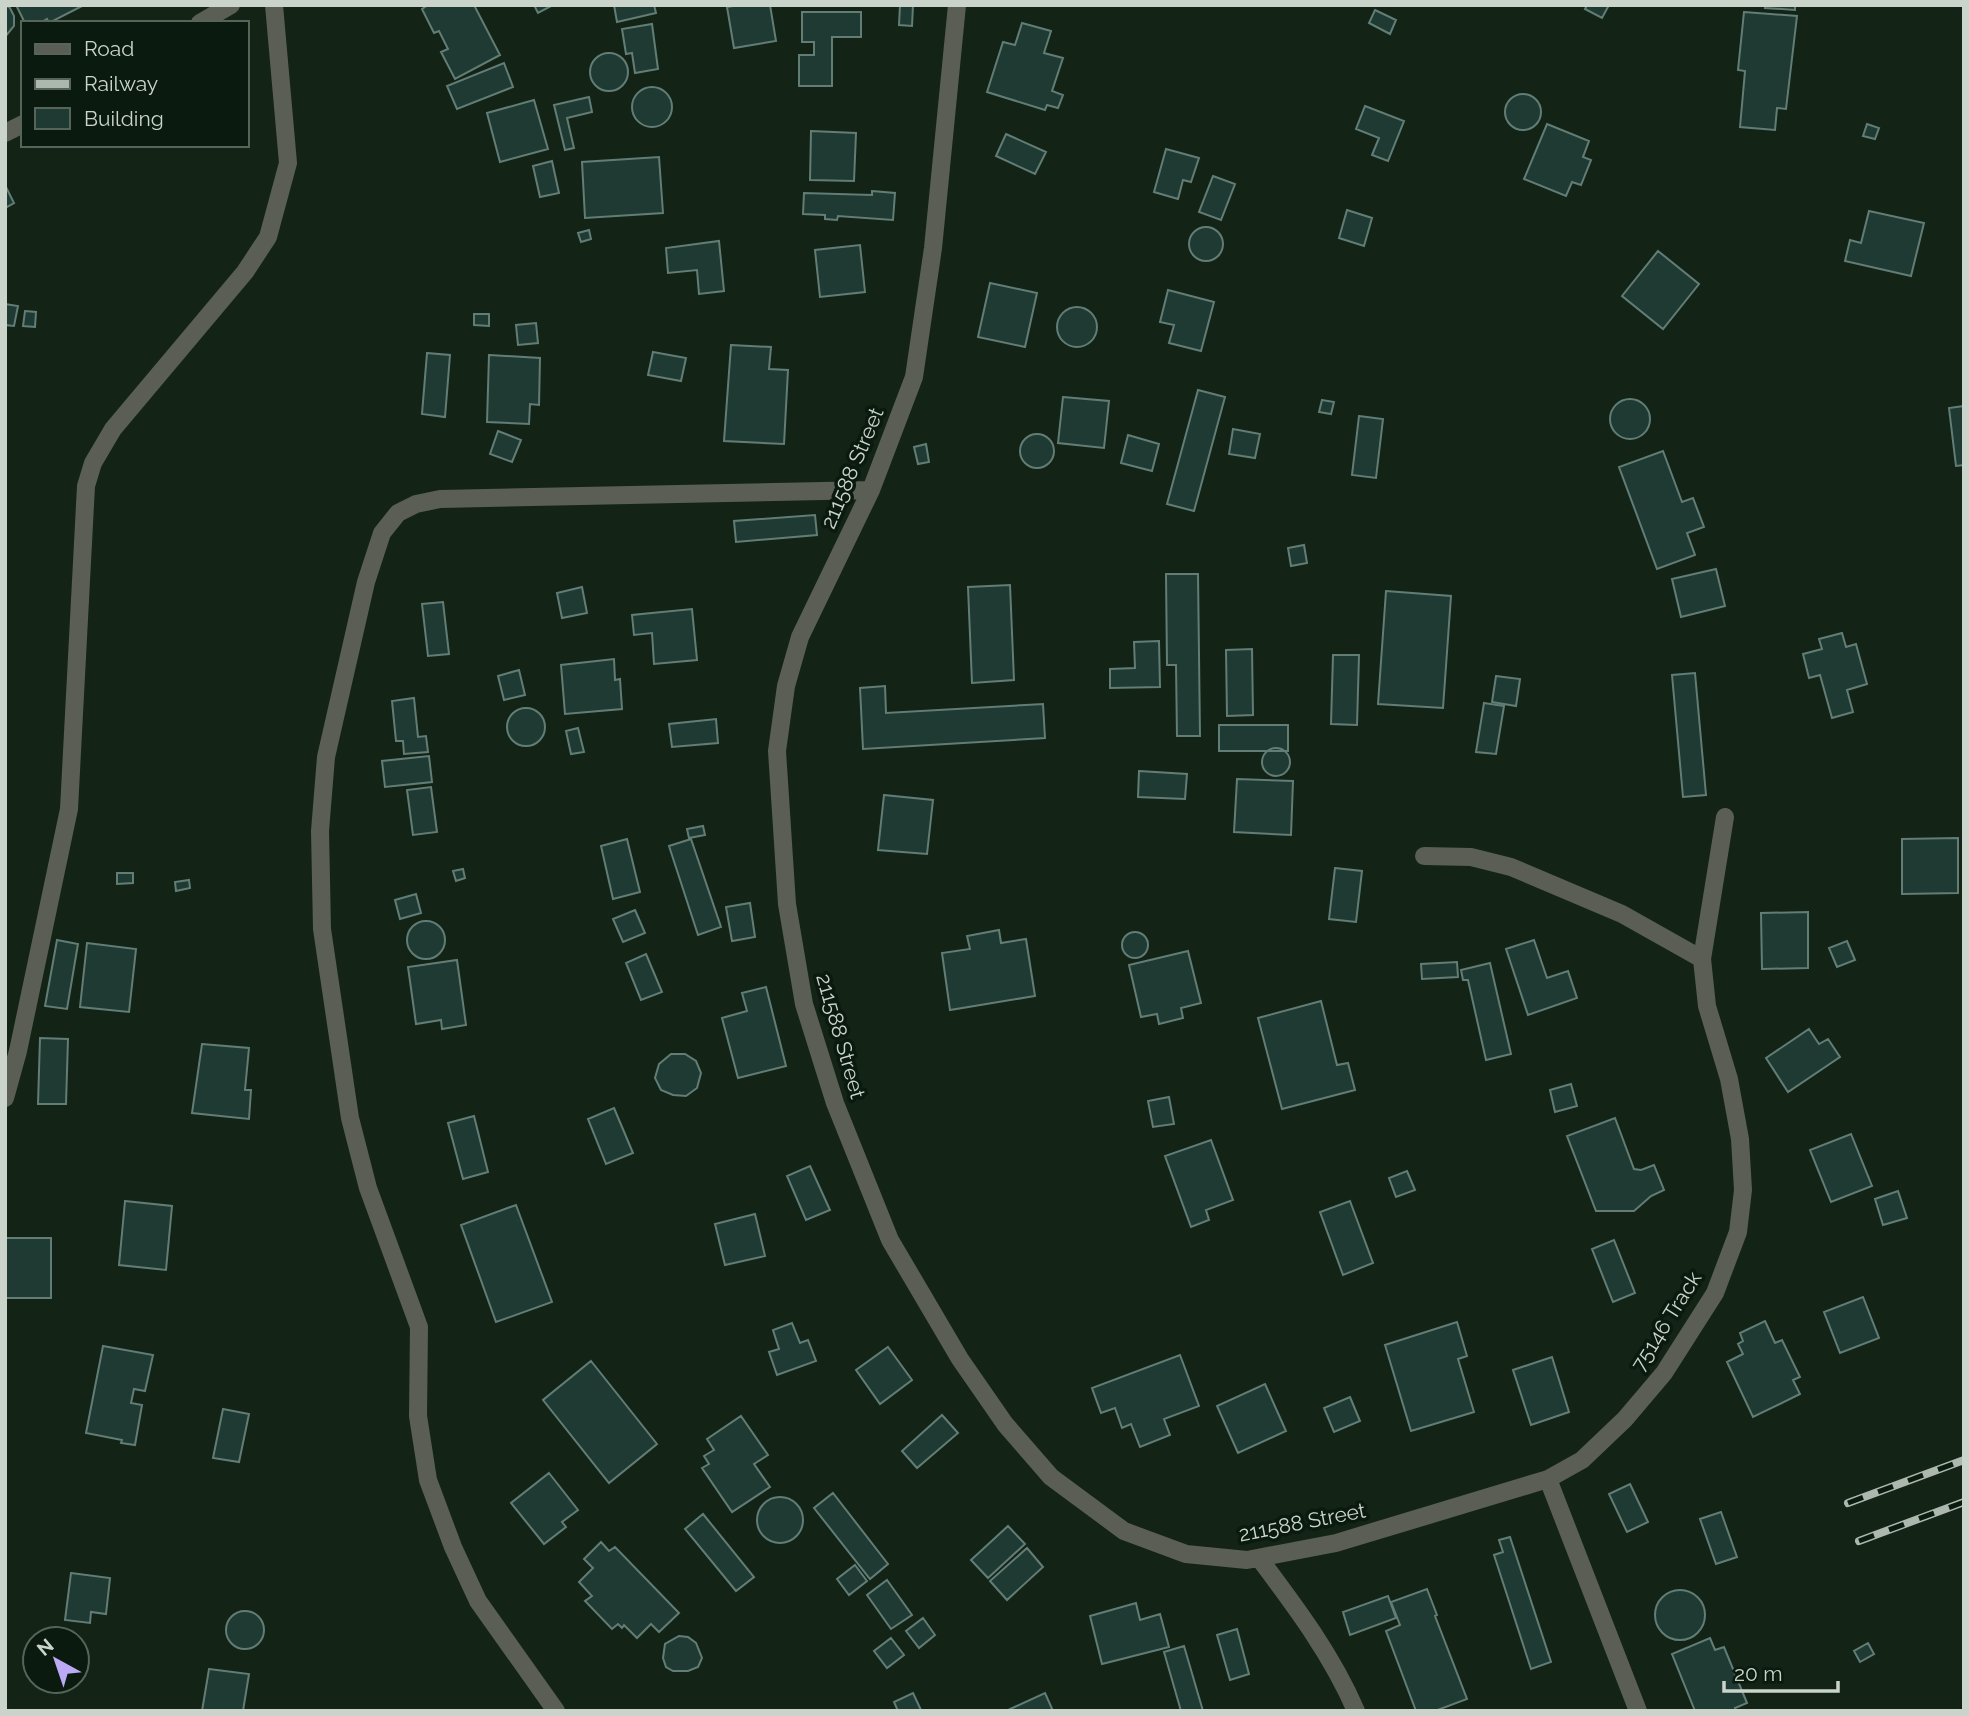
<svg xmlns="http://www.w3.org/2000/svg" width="1969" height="1716" font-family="Raleway,sans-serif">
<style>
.building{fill:#1f3933;stroke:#617d76;stroke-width:2}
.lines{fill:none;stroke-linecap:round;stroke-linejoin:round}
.service{stroke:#5b5e55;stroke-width:18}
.minor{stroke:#5b5e55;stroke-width:18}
.rail-casing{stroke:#acb7ae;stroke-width:8}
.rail{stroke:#0a1a0e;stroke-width:5;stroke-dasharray:16;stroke-linecap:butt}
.labels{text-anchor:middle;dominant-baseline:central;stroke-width:7;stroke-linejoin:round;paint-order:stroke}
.street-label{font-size:21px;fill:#cad4cb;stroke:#0a1a0e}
</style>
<rect width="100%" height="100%" fill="#132417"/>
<!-- building -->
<path class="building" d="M 5,5 L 10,8 L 14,16 L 14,26 L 5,37 Z
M 16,5 L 84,5 L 49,23 L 47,19 L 40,23 L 25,23 Z
M 428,5 L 474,5 L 500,55 L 455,79 L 441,52 L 448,49 L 439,31 L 434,33 L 422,9 Z
M 534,5 L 553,5 L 538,13 Z
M 614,5 L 654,5 L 656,13 L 617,22 Z
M 739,5 L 770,5 L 776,41 L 734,48 L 727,7 Z
M 900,5 L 913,5 L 912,26 L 899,25 Z
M 1587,5 L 1609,5 L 1602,18 L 1585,9 Z
M 1766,5 L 1795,5 L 1795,10 L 1765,8 Z
M 1375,10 L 1396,20 L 1390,34 L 1369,23 Z
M 802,12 L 861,12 L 861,37 L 832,37 L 832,86 L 799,86 L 799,55 L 814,55 L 814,42 L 802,42 Z
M 1744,12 L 1797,16 L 1786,109 L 1777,108 L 1775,130 L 1740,127 L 1745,71 L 1738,70 Z
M 1022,23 L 1051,31 L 1044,53 L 1063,58 L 1052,91 L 1063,95 L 1058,108 L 1047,105 L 1045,110 L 987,92 L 1003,42 L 1015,45 Z
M 652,24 L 658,69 L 635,73 L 632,53 L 626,54 L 622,29 Z
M590 72a19 19 0 1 1 38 0a19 19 0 1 1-38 0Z
M 504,63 L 513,87 L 457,109 L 447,86 Z
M632 107a20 20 0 1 1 40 0a20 20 0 1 1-40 0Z
M1505 112a18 18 0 1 1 36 0a18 18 0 1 1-36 0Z
M 589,97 L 592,112 L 567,118 L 574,148 L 565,150 L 554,105 Z
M 534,100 L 548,149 L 500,162 L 487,113 Z
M 1365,106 L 1404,121 L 1388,161 L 1372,155 L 1379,138 L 1356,129 Z
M 1547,124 L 1589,141 L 1583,157 L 1591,160 L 1581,185 L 1572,182 L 1566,196 L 1524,179 Z
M 1867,124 L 1879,128 L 1875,139 L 1863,136 Z
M 811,131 L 856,133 L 854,181 L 810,180 Z
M 1006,134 L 1046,152 L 1035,174 L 996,156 Z
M 1166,149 L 1199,158 L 1191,182 L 1183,180 L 1178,199 L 1154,192 Z
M 659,157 L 663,213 L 585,218 L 582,162 Z
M 552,161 L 559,193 L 540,197 L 533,166 Z
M 1213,176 L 1235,184 L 1221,220 L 1199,212 Z
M 5,185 L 14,203 L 5,208 Z
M 872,191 L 895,193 L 893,220 L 838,216 L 837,220 L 825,219 L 825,215 L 803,214 L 804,193 L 872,195 Z
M 1347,210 L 1372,218 L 1364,246 L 1339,238 Z
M 1869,211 L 1924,223 L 1911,276 L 1845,261 L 1850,240 L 1861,243 Z
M1189 244a17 17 0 1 1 34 0a17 17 0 1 1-34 0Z
M 589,230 L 591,239 L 581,242 L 578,233 Z
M 719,241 L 724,291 L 699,294 L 697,270 L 668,273 L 666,248 Z
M 860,245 L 865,292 L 820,297 L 815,250 Z
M 1658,251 L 1699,284 L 1663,329 L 1622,296 Z
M 990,283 L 1037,293 L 1025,347 L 978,337 Z
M 1168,290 L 1214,302 L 1201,351 L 1169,343 L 1174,325 L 1160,322 Z
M 5,304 L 18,306 L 14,326 L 5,325 Z
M1057 327a20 20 0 1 1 40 0a20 20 0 1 1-40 0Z
M 25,311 L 36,312 L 35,327 L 23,326 Z
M 474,314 L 489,314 L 489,326 L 474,325 Z
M 536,323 L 538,343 L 518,345 L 516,325 Z
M 731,345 L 771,347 L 769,369 L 788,370 L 784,444 L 724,441 Z
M 653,352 L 686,358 L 681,381 L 648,375 Z
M 427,353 L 450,355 L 445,417 L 422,414 Z
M 489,355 L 540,358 L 539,405 L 530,404 L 529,424 L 487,422 Z
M 1198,390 L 1225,397 L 1194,511 L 1167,504 Z
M 1063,397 L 1109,401 L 1104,448 L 1058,443 Z
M1610 419a20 20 0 1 1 40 0a20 20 0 1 1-40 0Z
M 1322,400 L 1334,402 L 1331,414 L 1319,412 Z
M 1964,406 L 1964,465 L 1956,466 L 1949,408 Z
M 1359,416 L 1383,419 L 1376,478 L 1352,475 Z
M 1233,429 L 1260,434 L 1255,458 L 1229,454 Z
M 498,431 L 521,440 L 512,462 L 490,454 Z
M1020 451a17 17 0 1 1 34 0a17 17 0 1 1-34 0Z
M 1128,435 L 1159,444 L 1152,471 L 1121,463 Z
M 926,444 L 929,462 L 918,464 L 914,447 Z
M 1663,451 L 1682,502 L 1693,498 L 1704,527 L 1687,533 L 1695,555 L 1657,569 L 1619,467 Z
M 815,515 L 817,535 L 736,542 L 734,521 Z
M 1304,545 L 1307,563 L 1291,566 L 1288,548 Z
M 1716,569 L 1725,606 L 1681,617 L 1672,579 Z
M 1166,574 L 1198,574 L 1200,736 L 1177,736 L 1176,665 L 1167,665 Z
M 1010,585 L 1014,680 L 972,683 L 968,587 Z
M 582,587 L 587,613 L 562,618 L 557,593 Z
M 1386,591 L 1451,596 L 1443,708 L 1378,704 Z
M 443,602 L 449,654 L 428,656 L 422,604 Z
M 692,609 L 697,660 L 654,664 L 652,633 L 634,635 L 632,615 Z
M 1842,633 L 1846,647 L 1856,644 L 1867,684 L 1847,690 L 1853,712 L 1832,718 L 1820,675 L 1809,678 L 1803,654 L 1822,649 L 1819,639 Z
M 1159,641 L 1160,687 L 1110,688 L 1110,669 L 1135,668 L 1134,642 Z
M 1252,649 L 1253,715 L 1227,716 L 1226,650 Z
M 1333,655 L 1359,655 L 1357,725 L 1331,724 Z
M 614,659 L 615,680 L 620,679 L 622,709 L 565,714 L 561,665 Z
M 519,670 L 525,695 L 504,700 L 498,676 Z
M 1695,673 L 1706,795 L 1683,797 L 1672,675 Z
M 1496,676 L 1520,679 L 1516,706 L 1492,702 Z
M 885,686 L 886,713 L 1043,704 L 1045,738 L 863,749 L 860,688 Z
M 414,698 L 418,737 L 426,736 L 428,752 L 404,754 L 403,741 L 396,741 L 392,701 Z
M 1484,703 L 1504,706 L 1496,754 L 1476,752 Z
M507 727a19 19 0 1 1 38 0a19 19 0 1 1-38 0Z
M 716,719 L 718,743 L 672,747 L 669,724 Z
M 1219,725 L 1288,725 L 1288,751 L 1219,751 Z
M 578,728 L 584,752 L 571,754 L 566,731 Z
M1262 762a14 14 0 1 1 28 0a14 14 0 1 1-28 0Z
M 429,756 L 432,782 L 385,787 L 382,761 Z
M 1139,771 L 1187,774 L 1185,799 L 1138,797 Z
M 1237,779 L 1293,781 L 1291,835 L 1234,832 Z
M 431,787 L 437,832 L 413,835 L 407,790 Z
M 884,795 L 933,800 L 927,854 L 878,850 Z
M 703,826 L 705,835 L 689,838 L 687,829 Z
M 1958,838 L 1958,893 L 1902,894 L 1902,839 Z
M 627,839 L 640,892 L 613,899 L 601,846 Z
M 691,839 L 721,927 L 698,935 L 669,846 Z
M 1335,868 L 1362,871 L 1356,922 L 1329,919 Z
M 463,869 L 465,878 L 456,881 L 453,871 Z
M 117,873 L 133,873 L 133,883 L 117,884 Z
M 189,880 L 190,888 L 176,891 L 175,882 Z
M 416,894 L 421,913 L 400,919 L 395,900 Z
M 750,903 L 755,937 L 732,941 L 726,907 Z
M 635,910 L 645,933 L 623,942 L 613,919 Z
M 1808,912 L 1808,968 L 1762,969 L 1761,913 Z
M407 940a19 19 0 1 1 38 0a19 19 0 1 1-38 0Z
M 999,930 L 1001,943 L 1026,939 L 1035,996 L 950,1010 L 942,953 L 970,949 L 967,936 Z
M1122 945a13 13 0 1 1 26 0a13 13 0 1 1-26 0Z
M 57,940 L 78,944 L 67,1009 L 45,1006 Z
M 1534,940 L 1547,978 L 1568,971 L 1577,998 L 1528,1015 L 1506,949 Z
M 1847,941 L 1855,960 L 1837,967 L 1829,948 Z
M 87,943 L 136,949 L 129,1012 L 80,1007 Z
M 1188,951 L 1201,1003 L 1181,1008 L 1183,1018 L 1159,1024 L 1157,1014 L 1141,1017 L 1129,965 Z
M 646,954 L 662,992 L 641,1000 L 626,963 Z
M 457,960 L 466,1025 L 442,1029 L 441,1020 L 416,1024 L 408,967 Z
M 1457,962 L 1458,977 L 1422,979 L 1421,964 Z
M 1490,963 L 1511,1054 L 1486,1060 L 1468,980 L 1463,980 L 1461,970 Z
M 766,987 L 786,1066 L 738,1078 L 722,1018 L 747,1011 L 742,993 Z
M 1321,1001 L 1337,1065 L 1348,1063 L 1355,1090 L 1282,1109 L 1258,1018 Z
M 1809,1029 L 1819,1044 L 1828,1039 L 1840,1057 L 1788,1092 L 1766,1058 Z
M 40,1038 L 68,1039 L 66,1104 L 38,1104 Z
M 202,1044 L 249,1048 L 245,1090 L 251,1090 L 249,1119 L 192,1113 Z
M 671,1054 L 685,1054 L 696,1061 L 701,1073 L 697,1088 L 686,1096 L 673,1095 L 661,1090 L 655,1078 L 659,1064 Z
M 1571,1084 L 1577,1106 L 1555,1112 L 1550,1090 Z
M 1169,1097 L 1174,1124 L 1153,1127 L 1148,1101 Z
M 614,1108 L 633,1153 L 606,1164 L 588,1119 Z
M 474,1116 L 488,1172 L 463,1179 L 448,1123 Z
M 1615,1118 L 1634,1169 L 1641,1170 L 1654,1165 L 1664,1190 L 1651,1196 L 1634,1211 L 1596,1211 L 1567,1136 Z
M 1851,1134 L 1872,1186 L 1831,1202 L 1810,1150 Z
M 1211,1140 L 1233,1200 L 1206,1210 L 1209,1220 L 1191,1227 L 1165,1156 Z
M 810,1166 L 830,1210 L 806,1220 L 787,1176 Z
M 1407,1171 L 1415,1190 L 1396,1197 L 1389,1178 Z
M 1898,1191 L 1907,1218 L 1883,1225 L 1875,1199 Z
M 125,1201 L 172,1206 L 166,1270 L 119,1265 Z
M 1350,1201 L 1373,1263 L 1343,1275 L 1320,1212 Z
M 516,1205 L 552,1302 L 496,1322 L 461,1225 Z
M 755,1214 L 765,1256 L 725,1265 L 715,1224 Z
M 5,1238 L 51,1238 L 51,1298 L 5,1298 Z
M 1614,1240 L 1635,1293 L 1613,1302 L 1592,1249 Z
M 1863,1297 L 1879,1338 L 1840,1353 L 1824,1312 Z
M 1765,1321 L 1775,1343 L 1782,1340 L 1800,1377 L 1793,1380 L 1800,1394 L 1753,1417 L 1727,1362 L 1743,1354 L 1738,1344 L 1743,1341 L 1740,1333 Z
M 1457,1322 L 1467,1356 L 1458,1359 L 1474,1412 L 1411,1431 L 1385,1345 Z
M 792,1323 L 800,1343 L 808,1340 L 816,1361 L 777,1375 L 769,1352 L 779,1349 L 773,1330 Z
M 103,1346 L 153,1355 L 145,1391 L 134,1389 L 131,1403 L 142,1405 L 135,1445 L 121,1443 L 122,1440 L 86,1433 Z
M 888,1347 L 912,1380 L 880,1404 L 856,1370 Z
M 1180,1355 L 1199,1406 L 1164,1419 L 1170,1435 L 1140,1447 L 1131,1424 L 1122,1428 L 1115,1408 L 1101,1413 L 1092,1388 Z
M 1552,1357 L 1569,1412 L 1531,1425 L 1513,1370 Z
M 591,1361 L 657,1444 L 609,1483 L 543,1400 Z
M 1265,1384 L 1286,1431 L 1238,1453 L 1217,1406 Z
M 1350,1397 L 1360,1421 L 1334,1432 L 1324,1408 Z
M 223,1409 L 249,1414 L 239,1462 L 213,1458 Z
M 942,1415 L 958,1433 L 917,1468 L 902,1451 Z
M 741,1416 L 768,1455 L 754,1464 L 770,1487 L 732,1512 L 702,1468 L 709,1464 L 704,1456 L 714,1450 L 707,1439 Z
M 549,1473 L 578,1510 L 562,1522 L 566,1527 L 544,1544 L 511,1503 Z
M 1630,1484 L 1648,1522 L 1627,1532 L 1609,1494 Z
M 833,1493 L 888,1564 L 870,1579 L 814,1508 Z
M757 1520a23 23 0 1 1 46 0a23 23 0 1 1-46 0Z
M 1721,1512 L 1737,1557 L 1716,1564 L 1700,1519 Z
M 703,1514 L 754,1577 L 736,1591 L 685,1529 Z
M 1008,1526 L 1025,1544 L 988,1578 L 971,1560 Z
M 1510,1537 L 1551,1662 L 1531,1669 L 1494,1555 L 1503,1552 L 1499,1540 Z
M 601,1542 L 609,1551 L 615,1547 L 679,1613 L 659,1632 L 651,1624 L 637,1638 L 624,1625 L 622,1628 L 618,1624 L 612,1629 L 585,1601 L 592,1596 L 579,1582 L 593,1568 L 584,1559 Z
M 1027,1548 L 1043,1567 L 1007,1600 L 990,1581 Z
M 855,1565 L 867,1581 L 849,1595 L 837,1579 Z
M 71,1573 L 110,1578 L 106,1614 L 91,1612 L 90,1623 L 65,1620 Z
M 887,1580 L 912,1615 L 891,1629 L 867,1595 Z
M 1427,1589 L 1437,1615 L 1435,1616 L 1467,1699 L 1435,1711 L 1416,1711 L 1386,1631 L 1400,1625 L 1391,1602 Z
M1655 1615a25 25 0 1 1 50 0a25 25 0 1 1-50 0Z
M 1388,1596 L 1396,1618 L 1350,1635 L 1343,1612 Z
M 1136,1603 L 1140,1620 L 1160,1614 L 1169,1647 L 1102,1664 L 1090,1616 Z
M226 1630a19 19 0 1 1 38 0a19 19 0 1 1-38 0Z
M 923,1618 L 935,1635 L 919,1648 L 906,1631 Z
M 1237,1629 L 1249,1674 L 1230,1680 L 1217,1635 Z
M 679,1636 L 688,1637 L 696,1643 L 702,1658 L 698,1667 L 688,1671 L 673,1671 L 666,1667 L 663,1658 L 665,1644 Z
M 891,1638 L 904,1655 L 887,1668 L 874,1651 Z
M 1710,1638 L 1715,1650 L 1724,1647 L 1747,1703 L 1735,1708 L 1736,1711 L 1695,1711 L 1672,1654 Z
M 1868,1643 L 1874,1654 L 1860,1662 L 1854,1651 Z
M 1184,1646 L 1203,1711 L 1181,1711 L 1164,1652 Z
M 209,1669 L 249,1674 L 243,1711 L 202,1711 Z
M 913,1693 L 921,1710 L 898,1711 L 894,1702 Z
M 1045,1693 L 1053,1711 L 1006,1711 Z"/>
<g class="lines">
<!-- service -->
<path class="service" d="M 1424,856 L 1471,857 L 1511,867 L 1622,914 L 1702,959"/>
<!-- minor -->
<path class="minor" d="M 957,5 L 933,248 L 914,377 L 871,490 L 800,637 L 786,686 L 777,751 L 787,904 L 804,1004 L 835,1103 L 890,1240 L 960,1359 L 1005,1424 L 1051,1477 L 1124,1531 L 1186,1554 L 1247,1560 L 1336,1543 L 1548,1479 L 1582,1460 L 1625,1419 L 1664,1373 L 1715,1293 L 1738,1232 L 1743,1190 L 1740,1139 L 1729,1079 L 1707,1006 L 1702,959 L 1725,817
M 200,23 L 231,5
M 5,133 L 23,124
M 5,1098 L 18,1051 L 69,809 L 86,486 L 93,463 L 113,429 L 245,272 L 268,237 L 288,163 L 274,5
M 1548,1479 L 1638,1711
M 1259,1558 C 1295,1606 1332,1655 1356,1711
M 556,1711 L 478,1601 L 453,1547 L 428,1480 L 418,1416 L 419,1327 L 368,1188 L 350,1118 L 322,929 L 320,831 L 326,757 L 366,582 L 382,533 L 398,513 L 416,504 L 440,499 L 871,490"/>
<!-- rail casing -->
<g class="rail-casing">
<path id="rail" d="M 1848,1503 L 1964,1460
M 1859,1541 L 1964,1502"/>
</g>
<!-- rail -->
<use href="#rail" class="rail"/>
</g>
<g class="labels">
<!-- street labels -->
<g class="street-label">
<text transform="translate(852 468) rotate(-67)">211588 Street</text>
<text transform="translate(841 1036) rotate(74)">211588 Street</text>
<text transform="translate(1666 1321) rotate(-58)">75146 Track</text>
<text transform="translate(1302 1522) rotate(-11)">211588 Street</text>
</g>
</g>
<!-- border -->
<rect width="1969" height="1716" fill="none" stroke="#cad4cb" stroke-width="14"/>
<!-- legend -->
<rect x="21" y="21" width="228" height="126" fill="#0a1a0e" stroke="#57645a" stroke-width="2"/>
<rect x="35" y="44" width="35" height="10" fill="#5b5e55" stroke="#57645a" stroke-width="2"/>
<text x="84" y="56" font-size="21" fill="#cad4cb">Road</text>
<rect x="35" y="79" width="35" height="10" fill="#acb7ae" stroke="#57645a" stroke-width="2"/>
<text x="84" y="91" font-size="21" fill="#cad4cb">Railway</text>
<rect x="35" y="108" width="35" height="21" fill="#1f3933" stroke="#57645a" stroke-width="2"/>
<text x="84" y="126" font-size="21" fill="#cad4cb">Building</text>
<!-- north arrow -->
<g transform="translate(56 1660) rotate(320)"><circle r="33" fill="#0a1a0e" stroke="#57645a" stroke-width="2"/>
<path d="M0-5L12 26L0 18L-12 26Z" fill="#bcaaf6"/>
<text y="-10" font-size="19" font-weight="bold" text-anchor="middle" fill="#cad4cb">N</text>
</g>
<!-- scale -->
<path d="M1724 1681v10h114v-10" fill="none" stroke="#cad4cb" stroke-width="3.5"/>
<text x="1734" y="1681" font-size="21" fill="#cad4cb" stroke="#0a1a0e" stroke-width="5" paint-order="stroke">20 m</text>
</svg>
